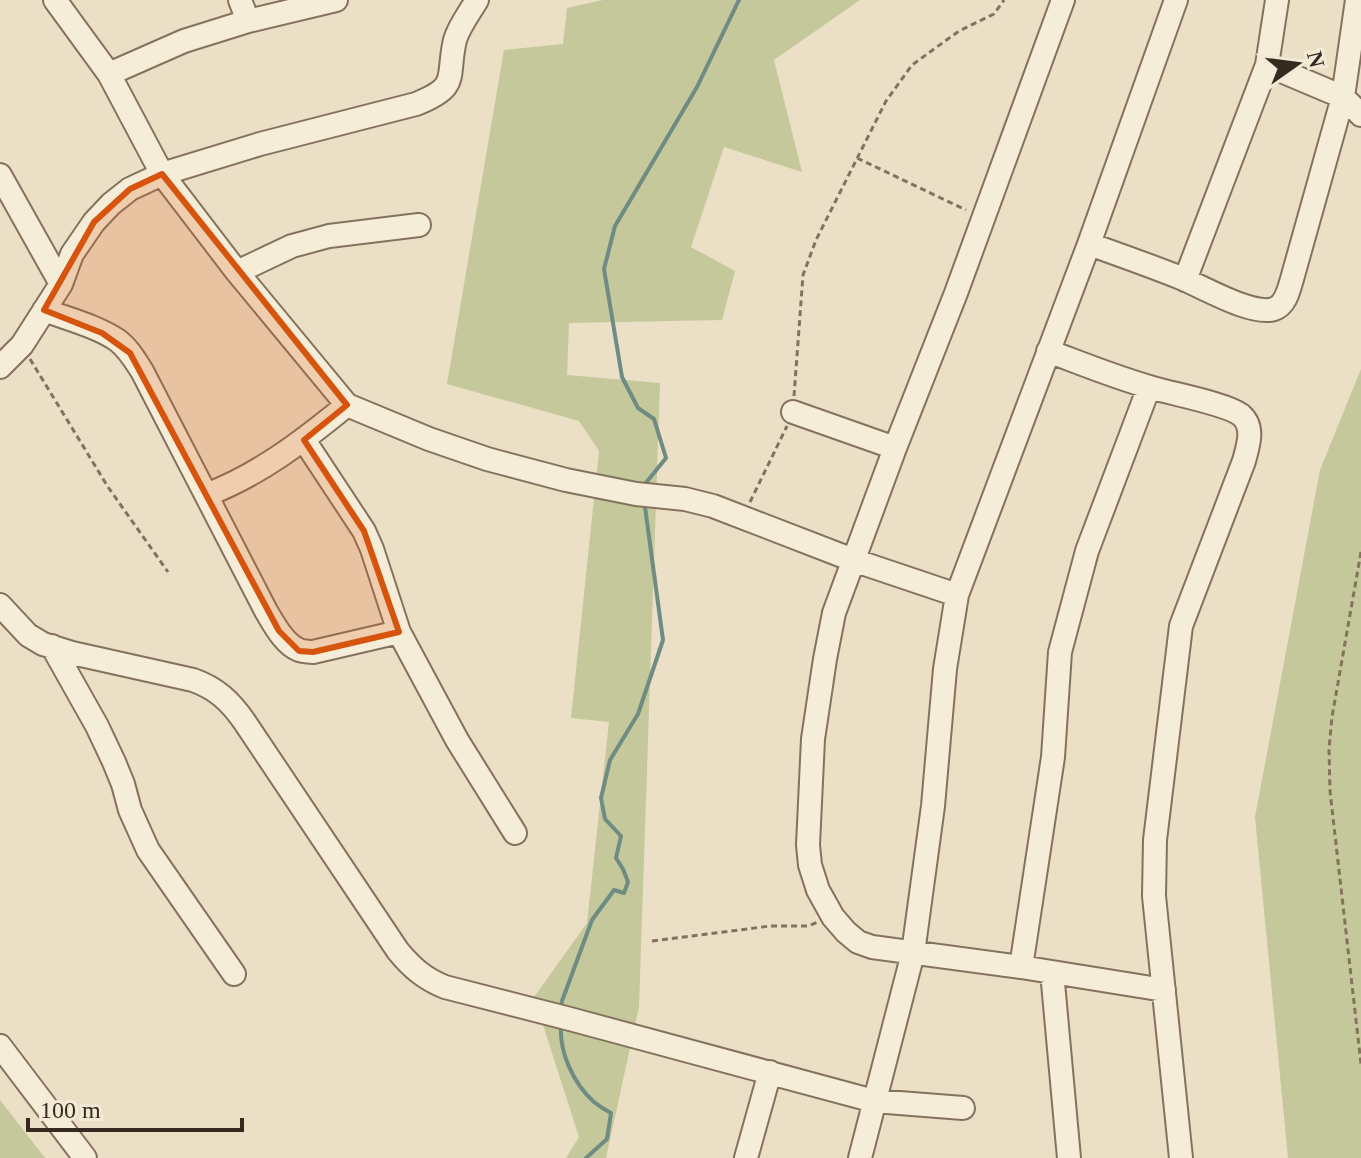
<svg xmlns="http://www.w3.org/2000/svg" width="1361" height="1158" font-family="Georgia,serif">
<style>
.green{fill:#c4c89b}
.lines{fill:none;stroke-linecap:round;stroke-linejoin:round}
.stream{stroke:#6e8c84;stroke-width:4}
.minor-casing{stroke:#85725d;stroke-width:26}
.path{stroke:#85725d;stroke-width:3;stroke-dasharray:6 4;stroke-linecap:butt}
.minor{stroke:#f6edd9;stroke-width:22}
.marked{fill:#d6540e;fill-opacity:0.2;stroke:#d6540e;stroke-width:6;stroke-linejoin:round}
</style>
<rect width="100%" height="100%" fill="#ebdfc6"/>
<!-- green -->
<path class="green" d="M 603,0 L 860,0 L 774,60 L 802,172 L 724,147 L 691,247 L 735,271 L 722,320 L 569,323 L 567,375 L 660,383 L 639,1007 L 606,1158 L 566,1158 L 579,1137 L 534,997 L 587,923 L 609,722 L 571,718 L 599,451 L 579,421 L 447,384 L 504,50 L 563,44 L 567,8 Z
M 1361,369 L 1361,1158 L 1288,1158 L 1255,817 L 1320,470 Z
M 0,1100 L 45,1158 L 0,1158 Z"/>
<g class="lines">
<!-- stream -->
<path class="stream" d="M 645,484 L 666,458 L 654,419 L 638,408 L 622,377 L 604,269 L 615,226 L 697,87 L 739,0
M 561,1007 L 562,1001 L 592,920 L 614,890 L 624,893 L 628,882 L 623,869 L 616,858 L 621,836 L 605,819 L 601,798 L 610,760 L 638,714 L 663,640 L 645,507
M 561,1024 C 559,1052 573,1083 594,1102 C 599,1106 605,1110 611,1113 L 607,1139 L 586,1158"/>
<!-- minor casing -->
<g class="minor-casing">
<path id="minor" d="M 55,0 L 109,74 L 162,174 L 237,272 L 347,405 L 429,439 L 487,459 L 566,480 L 636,494 L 685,499 L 713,506 L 853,560 L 957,595
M 240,0 L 248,21
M 1063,0 L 956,293 L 895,448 L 834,613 L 825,659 L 813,739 L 808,845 L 810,865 L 818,890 L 833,917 L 846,932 L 858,942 L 872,947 L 1021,967 L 1164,990
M 1267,65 L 1343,97 L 1361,115
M 109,74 L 184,41 L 248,21 L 336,0
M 0,175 L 61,284
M 1089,244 C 1120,255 1151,266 1181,278 C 1203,287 1252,316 1274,309 C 1286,305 1289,289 1292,279 L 1343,97 L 1357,0
M 237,272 L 292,246 L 329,236 L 419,225
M 1185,280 L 1267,65 L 1277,0
M 44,310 C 68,319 96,326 117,340 C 128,348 135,360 142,371 L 266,611 C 274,624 284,644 299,650 C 300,651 311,652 313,652 L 399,632
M 1048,351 C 1083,364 1117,378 1153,388 C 1173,394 1227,404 1241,415 C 1255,427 1248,446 1244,461 L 1181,626 L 1155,840 L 1154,896 L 1181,1158
M 0,367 L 22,345 L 61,284 L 72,254 L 94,222 L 111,204 L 130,189 L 162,174 L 260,144 L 416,104 C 461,86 446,78 455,40 C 459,26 470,12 477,0
M 793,412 L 895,448
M 304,440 L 364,531 L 372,549 L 399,632 L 457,740 L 515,833
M 206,495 C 259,475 303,441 347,405
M 0,605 L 28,635 L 43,644 L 72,653 L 193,680 C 216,688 230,701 244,721 L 398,951 C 412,968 425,979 445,987 L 570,1019 L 874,1101 L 963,1108
M 52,646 L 97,726 L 114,762 L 123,784 L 130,810 L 148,850 L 234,974
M 1021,967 L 1053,757 L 1060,652 L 1087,551 L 1149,387
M 1052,972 L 1069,1158
M 0,1046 L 85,1158
M 746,1158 L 770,1072
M 860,1158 L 913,953 L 933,806 L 945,669 L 957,595 L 1089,244 L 1176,0"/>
</g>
<!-- path -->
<path class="path" d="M 857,158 L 966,210
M 30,359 L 108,487 L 168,572
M 794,396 L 803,275 L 816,240 L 886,101 L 912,65 L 959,31 L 994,14 L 1004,0
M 750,502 L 787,426
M 1361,552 L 1332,717 L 1329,749 L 1330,791 L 1361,1064
M 652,941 L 770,926 L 808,926 L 818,922"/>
<!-- minor -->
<use href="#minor" class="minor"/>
</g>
<!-- marked area -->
<path class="marked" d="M 162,174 L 347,405 L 304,440 L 364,531 L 399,632 L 313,652 L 299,651 L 279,631 L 130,353 L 102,333 L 44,310 L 94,222 L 130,189 Z"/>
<!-- north arrow -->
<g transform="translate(1297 64) rotate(76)" stroke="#f3ead5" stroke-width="6" paint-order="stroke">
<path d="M0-6L14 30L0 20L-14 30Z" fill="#362a20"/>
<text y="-12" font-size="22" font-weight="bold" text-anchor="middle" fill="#362a20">N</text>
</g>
<!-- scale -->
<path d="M28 1118v12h214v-12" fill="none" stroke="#362a20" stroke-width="4"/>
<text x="40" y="1118" font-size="24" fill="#362a20" stroke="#f3ead5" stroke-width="6" paint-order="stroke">100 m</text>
</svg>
